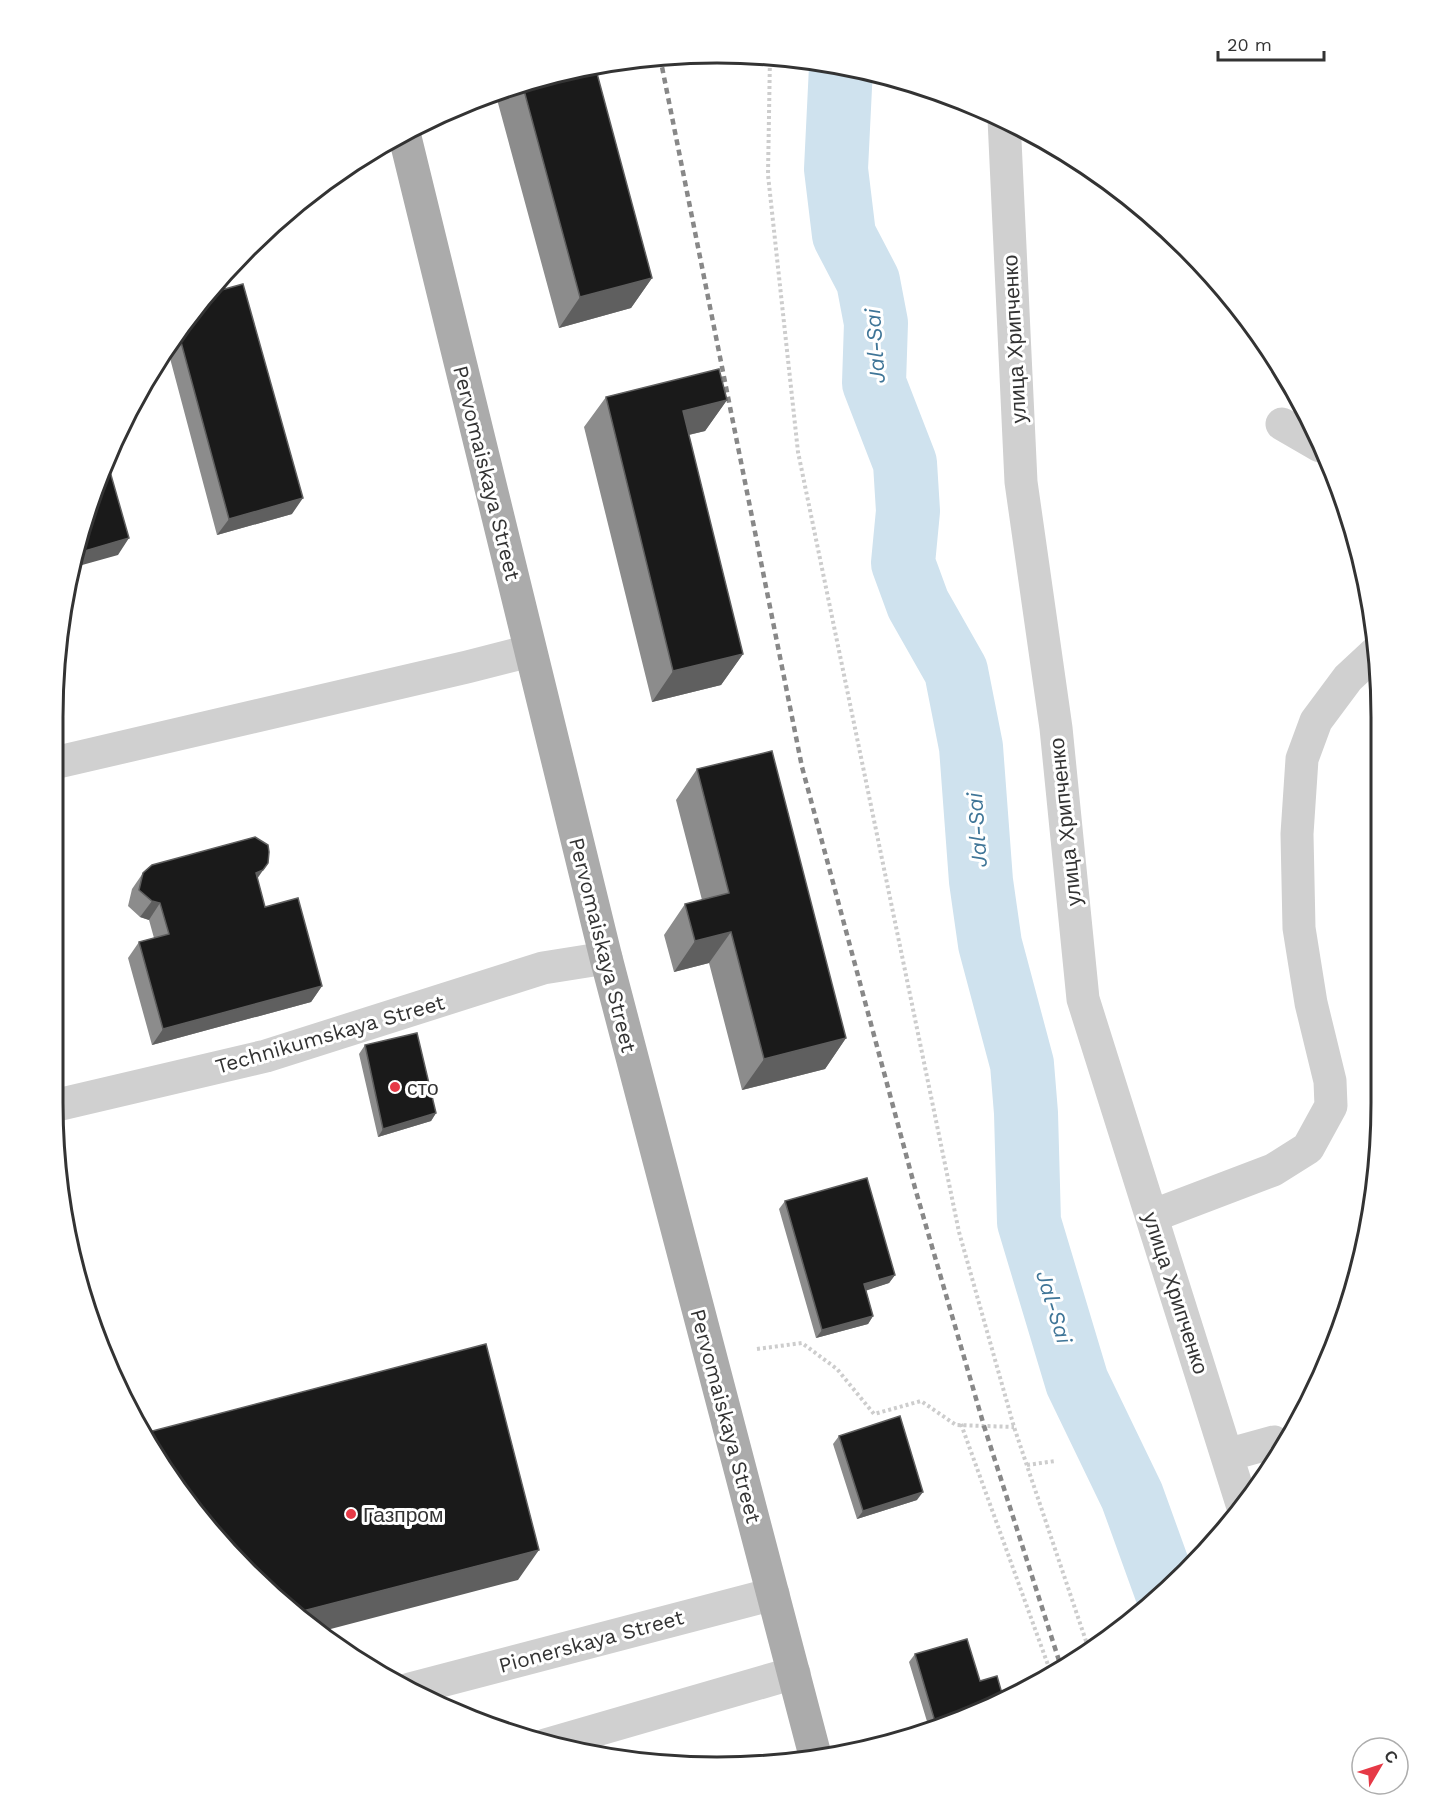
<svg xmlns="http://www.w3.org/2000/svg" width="1434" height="1820" font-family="'Work Sans',sans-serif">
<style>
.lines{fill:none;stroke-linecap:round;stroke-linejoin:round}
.river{stroke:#cfe2ee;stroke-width:64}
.path{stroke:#cdcdcd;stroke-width:4;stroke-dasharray:3 3;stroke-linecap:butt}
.minor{stroke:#d0d0d0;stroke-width:33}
.major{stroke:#ababab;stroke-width:33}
.rail{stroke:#888;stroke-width:4.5;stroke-dasharray:6 4.5;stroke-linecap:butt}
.wall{fill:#8c8c8c}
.shaded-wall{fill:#5f5f5f}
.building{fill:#1a1a1a;stroke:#5f5f5f;stroke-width:1.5}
.poi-dot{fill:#e63946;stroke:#fff;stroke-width:2}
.labels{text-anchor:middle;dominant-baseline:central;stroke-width:6;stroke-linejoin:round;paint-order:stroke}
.street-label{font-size:21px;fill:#333;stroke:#fff}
.poi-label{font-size:21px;fill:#333;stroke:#fff;text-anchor:start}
.water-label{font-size:22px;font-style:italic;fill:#3f7597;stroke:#fff}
.rim{fill:none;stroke:#333;stroke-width:3}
</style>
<rect width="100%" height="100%" fill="#fff"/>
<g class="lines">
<!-- river -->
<path class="river" d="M 841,67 L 836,169 L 844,235 L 868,281 L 876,323 L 874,383 L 905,463 L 908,511 L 903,563 L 918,604 L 956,671 L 971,747 L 981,881 L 990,944 L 1022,1064 L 1026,1113 L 1029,1222 L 1077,1382 L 1132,1496 L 1166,1590"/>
<!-- path -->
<path class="path" d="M 770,56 L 768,175 L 798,452 L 959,1232 L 1014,1427 L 1089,1650
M 757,1349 L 802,1343 L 837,1369 L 874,1414 L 921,1401 L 956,1425 L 1014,1427
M 961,1424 L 1052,1676
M 1027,1465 L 1055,1461"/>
<!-- minor -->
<path class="minor" d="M 1004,119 L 1021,482 L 1056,728 L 1083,999 L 1242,1504
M 1282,424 L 1320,446
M 54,763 L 467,667 L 530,651
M 53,1106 L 266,1056 L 543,968 L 606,958
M 1152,1216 L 1273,1170 L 1308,1148 L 1331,1106 L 1330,1081 L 1311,1003 L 1299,928 L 1297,834 L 1302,759 L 1316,721 L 1348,678 L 1376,652
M 1227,1455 L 1274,1442
M 410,1689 L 773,1594
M 545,1745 L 794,1673"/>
<!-- major -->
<path class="major" d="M 404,133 L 606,958 L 815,1755"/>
<!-- rail -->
<path class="rail" d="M 660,57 L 802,767 L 915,1188 L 984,1426 L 1062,1670"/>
</g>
<!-- wall -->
<path class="wall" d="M 595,66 L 652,278 L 631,308 L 559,328 L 495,92 L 503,88 Z
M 190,312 L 292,514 L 217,535 L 167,347 Z
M 606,397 L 727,400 L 705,431 L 689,435 L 743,654 L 721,685 L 652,702 L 584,427 Z
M 697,769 L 846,1038 L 825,1069 L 742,1090 L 709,963 L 674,972 L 664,935 L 685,904 L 702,900 L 676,800 Z
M 143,873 L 257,879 L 265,907 L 322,986 L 311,1002 L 152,1045 L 128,958 L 139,942 L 154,938 L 149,920 L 140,917 L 128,906 L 132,889 Z
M 365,1045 L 436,1113 L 431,1121 L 378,1137 L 359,1054 Z
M 785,1201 L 895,1275 L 889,1283 L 866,1290 L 873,1316 L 868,1324 L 816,1338 L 779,1209 Z
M 839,1436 L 917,1500 L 857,1519 L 833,1444 Z
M 915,1654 L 1003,1697 L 929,1728 L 909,1662 Z"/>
<!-- shaded-wall -->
<path class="shaded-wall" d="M 652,278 L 631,308 L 559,328 L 580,297 Z
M 727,400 L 705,431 L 662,441 L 683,411 Z
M 303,498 L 292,514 L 217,535 L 229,519 Z
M 129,538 L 118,555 L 75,567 L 78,553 Z
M 743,654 L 721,685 L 652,702 L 673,671 Z
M 268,863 L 257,879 L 256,873 Z
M 152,901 L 160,903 L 149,920 L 140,917 Z
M 731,932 L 709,963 L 674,972 L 695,941 Z
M 322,986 L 311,1002 L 152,1045 L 163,1029 Z
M 846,1038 L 825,1069 L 742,1090 L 764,1059 Z
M 436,1113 L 431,1121 L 378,1137 L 383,1129 Z
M 895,1275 L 889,1283 L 859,1293 L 864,1284 Z
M 873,1316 L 868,1324 L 816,1338 L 822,1330 Z
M 923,1492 L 917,1500 L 857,1519 L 863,1511 Z
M 539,1550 L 518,1580 L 323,1631 L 299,1612 Z"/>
<!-- building -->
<path class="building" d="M 595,66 L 652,278 L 580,297 L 522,83 Z
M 243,284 L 303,498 L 229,519 L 178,331 L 190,312 L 207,294 Z
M 719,369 L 727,400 L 683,411 L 743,654 L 673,671 L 606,397 Z
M 107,461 L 129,538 L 78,553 L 88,503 Z
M 772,751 L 846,1038 L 764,1059 L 731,932 L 695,941 L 685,904 L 729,893 L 697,769 Z
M 255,837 L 268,845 L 269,852 L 268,863 L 263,870 L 256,873 L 265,907 L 298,898 L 322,986 L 163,1029 L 139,942 L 169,934 L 160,903 L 152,901 L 139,890 L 143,873 L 152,865 Z
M 417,1033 L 436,1113 L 383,1129 L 365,1045 Z
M 867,1178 L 895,1275 L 864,1284 L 873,1316 L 822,1330 L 785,1201 Z
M 486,1344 L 539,1550 L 299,1612 L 247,1573 L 141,1434 Z
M 900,1416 L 923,1492 L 863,1511 L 839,1436 Z
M 967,1639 L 980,1681 L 997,1676 L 1003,1697 L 936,1725 L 915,1654 Z"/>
<!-- markers -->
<g class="poi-dot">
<circle cx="395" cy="1087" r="6"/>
<circle cx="351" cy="1514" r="6"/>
</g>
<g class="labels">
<!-- street labels -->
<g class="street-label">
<text transform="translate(1014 339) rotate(-93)">улица Хрипченко</text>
<text transform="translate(487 473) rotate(76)">Pervomaiskaya Street</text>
<text transform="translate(1065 822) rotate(-96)">улица Хрипченко</text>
<text transform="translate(603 945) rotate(76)">Pervomaiskaya Street</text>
<text transform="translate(330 1034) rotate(-16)">Technikumskaya Street</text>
<text transform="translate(1176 1293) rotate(72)">улица Хрипченко</text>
<text transform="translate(726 1416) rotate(75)">Pervomaiskaya Street</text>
<text transform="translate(591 1641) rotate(-15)">Pionerskaya Street</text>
</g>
<!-- poi labels -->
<g class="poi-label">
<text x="407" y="1087">сто</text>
<text x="363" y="1514">Газпром</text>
</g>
<!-- water labels -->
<g class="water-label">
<text transform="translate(875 346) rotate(-94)">Jal-Sai</text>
<text transform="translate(977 830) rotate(-94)">Jal-Sai</text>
<text transform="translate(1054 1307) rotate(73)">Jal-Sai</text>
</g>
</g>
<!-- crop -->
<path d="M0 0H1434V1820H0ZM717 63H717A654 654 0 0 1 1371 717V1103A654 654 0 0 1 717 1757H717A654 654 0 0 1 63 1103V717A654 654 0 0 1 717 63Z" fill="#fff" fill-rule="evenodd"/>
<path class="rim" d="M717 63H717A654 654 0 0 1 1371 717V1103A654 654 0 0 1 717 1757H717A654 654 0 0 1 63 1103V717A654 654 0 0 1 717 63Z"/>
<!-- north arrow -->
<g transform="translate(1380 1766) rotate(51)"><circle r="28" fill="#ffffff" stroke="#adadad" stroke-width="1.5"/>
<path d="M0-4.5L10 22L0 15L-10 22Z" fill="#e63946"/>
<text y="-9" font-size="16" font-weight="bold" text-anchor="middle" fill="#333333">С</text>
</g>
<!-- scale -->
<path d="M1218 51v9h106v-9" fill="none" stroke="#333333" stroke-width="3"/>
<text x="1227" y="51" font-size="18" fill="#333333" stroke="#ffffff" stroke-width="4.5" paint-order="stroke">20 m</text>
</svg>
